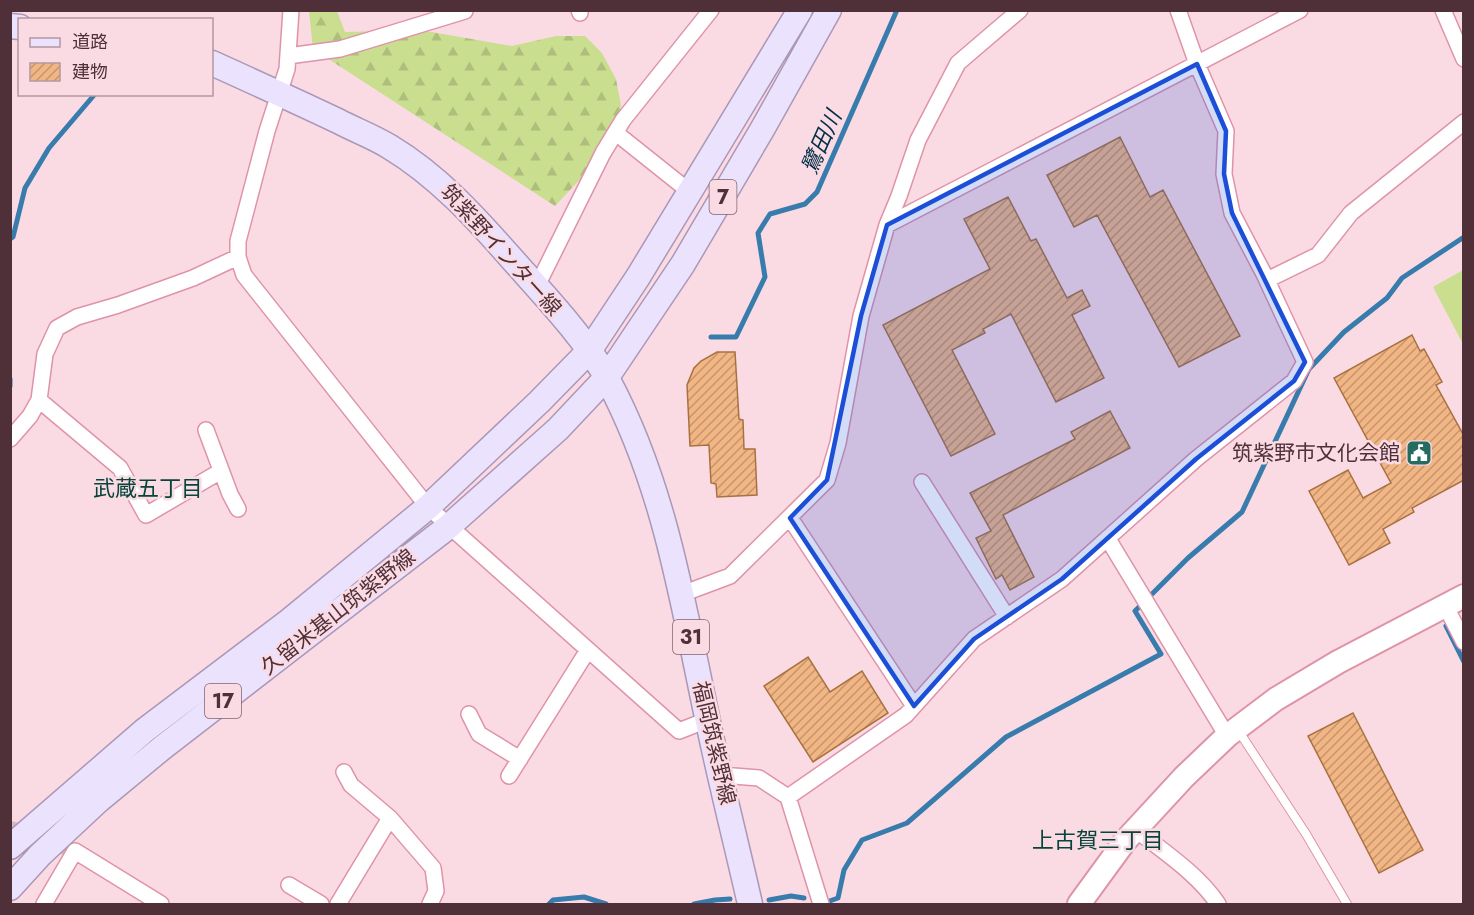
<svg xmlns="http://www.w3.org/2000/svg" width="1474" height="915" font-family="Jost,'Noto Sans JP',sans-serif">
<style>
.forest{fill:url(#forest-firs)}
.pitch{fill:#c9de8f}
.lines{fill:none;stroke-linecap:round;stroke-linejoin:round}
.stream{stroke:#377cac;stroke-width:5}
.building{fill:url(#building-hatch);stroke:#a87141;stroke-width:1.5}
.street-tunnel{stroke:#d9b9c1;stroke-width:15;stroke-dasharray:15 8;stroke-linecap:butt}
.lane-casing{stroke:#df93a9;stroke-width:10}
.street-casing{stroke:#df93a9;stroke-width:18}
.secondary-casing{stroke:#df93a9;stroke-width:26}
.primary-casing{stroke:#ab97b7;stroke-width:27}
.lane{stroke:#fff;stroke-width:8}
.street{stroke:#fff;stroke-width:15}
.secondary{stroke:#fff;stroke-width:22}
.primary{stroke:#ebe2fd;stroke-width:24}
.marked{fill:#1d4ed8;fill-opacity:0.2;stroke:#1d4ed8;stroke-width:4.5;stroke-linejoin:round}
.labels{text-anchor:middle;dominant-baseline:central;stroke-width:5;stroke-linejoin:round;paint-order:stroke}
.shield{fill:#fbdbe3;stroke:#83636c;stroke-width:1.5}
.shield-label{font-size:20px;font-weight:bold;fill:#4f3039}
.street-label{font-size:21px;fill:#4f3039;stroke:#fbdbe3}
.poi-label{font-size:21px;fill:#4f3039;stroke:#fbdbe3;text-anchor:end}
.water-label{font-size:22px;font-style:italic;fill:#002e48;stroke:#fbdbe3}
.neighbourhood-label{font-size:22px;fill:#07443c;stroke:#fbdbe3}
</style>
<defs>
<pattern id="forest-firs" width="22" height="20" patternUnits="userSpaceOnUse" patternTransform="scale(1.5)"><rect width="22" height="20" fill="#c9de8f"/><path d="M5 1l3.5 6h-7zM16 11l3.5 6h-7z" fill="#aebf7c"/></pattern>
<pattern id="building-hatch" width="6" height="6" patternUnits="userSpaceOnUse" patternTransform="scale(1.5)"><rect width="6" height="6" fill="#f2b684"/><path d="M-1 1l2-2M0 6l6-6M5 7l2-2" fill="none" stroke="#c6946d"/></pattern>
</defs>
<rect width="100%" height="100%" fill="#fbdbe3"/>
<!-- forest -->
<path class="forest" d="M 309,11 L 337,11 L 345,32 L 420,30 L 512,46 L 556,36 L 585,36 L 602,53 L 616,79 L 621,105 L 615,142 L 555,206 L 313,49 Z"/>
<!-- pitch -->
<path class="pitch" d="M 1463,270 L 1463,344 L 1433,287 Z"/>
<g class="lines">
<!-- stream -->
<path class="stream" d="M 10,239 L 13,237 L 25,188 L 49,148 L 95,94
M 711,337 L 736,337 L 765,277 L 758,233 L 770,214 L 805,204 L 817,192 L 897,10
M 10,379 L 10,386
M 1446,626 L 1464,662
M 769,900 L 791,896 L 804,898
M 827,902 L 838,898 L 844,870 L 862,840 L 907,823 L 1006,737 L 1161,654 L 1135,611 L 1188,558 L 1242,512 L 1309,369 L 1344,332 L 1387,298 L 1402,278 L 1464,237
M 549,904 L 553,900 L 584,897 L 606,904
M 694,904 L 715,900 L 730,899"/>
</g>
<!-- building -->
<path class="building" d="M 1120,137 L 1150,197 L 1163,190 L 1240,336 L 1179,367 L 1097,215 L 1074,227 L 1047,175 Z
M 1008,197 L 1031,241 L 1036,239 L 1067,298 L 1082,290 L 1090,306 L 1072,315 L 1104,378 L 1056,402 L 1011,314 L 983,329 L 985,333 L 952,350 L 995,434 L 951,456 L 883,325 L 990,269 L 964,219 Z
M 1412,335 L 1420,351 L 1424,349 L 1442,382 L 1436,385 L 1464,436 L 1464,480 L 1412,508 L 1414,512 L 1383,529 L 1390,543 L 1349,565 L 1309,491 L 1348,470 L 1363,498 L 1391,483 L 1334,378 Z
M 717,352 L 735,352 L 739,419 L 743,420 L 744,449 L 755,449 L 757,495 L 717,497 L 716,484 L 711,483 L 709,445 L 690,446 L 687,385 L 694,368 L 701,361 Z
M 1110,411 L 1130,448 L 1003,515 L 1034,577 L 1010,590 L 1002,575 L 996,579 L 976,538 L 991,531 L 970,493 L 1075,439 L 1071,432 Z
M 808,657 L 830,692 L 862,671 L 888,713 L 813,762 L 764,686 Z
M 1353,713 L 1423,850 L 1379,873 L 1308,736 Z"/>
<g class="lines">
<!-- street-tunnel -->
<path class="street-tunnel" d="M 10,828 L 75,851"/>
<!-- lane casing -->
<g class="lane-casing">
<path id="lane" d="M 1238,730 L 1306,834 L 1347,904"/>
</g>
<!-- street casing -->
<g class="street-casing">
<path id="street" d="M 291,10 L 287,69 L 267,131 L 238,241 L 238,257 L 244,275 L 428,507 L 679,731 L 707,720
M 579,10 L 580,13
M 1443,10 L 1464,59
M 288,56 L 340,49 L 465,11
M 616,133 L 690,192
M 887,225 L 1300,10
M 1267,280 L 1318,255 L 1351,213 L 1464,122
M 537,286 L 603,153 L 623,120 L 711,10
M 39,400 L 120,468 L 146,515 L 221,471
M 206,430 L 230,494 L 238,509
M 10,439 L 30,416 L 39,400 L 45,354 L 57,328 L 77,317 L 118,305 L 193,278 L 238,257
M 922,482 L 1007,617
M 790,518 L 914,706
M 1108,539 L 1227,736
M 682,594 L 730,576 L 827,480 L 838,443 L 861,316 L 887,225 L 899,196 L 918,140 L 958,63 L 1020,10
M 1445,605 L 1464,642
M 469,714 L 479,734 L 520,759
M 721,775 L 759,778 L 788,797 L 906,715 L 974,639 L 1062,579 L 1196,459 L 1294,381 L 1305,362 L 1264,274 L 1232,213 L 1224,174 L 1226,131 L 1197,64 L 1178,10
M 509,776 L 588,650
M 788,797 L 821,904
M 390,818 L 433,868 L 436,891 L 430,904
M 1135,829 C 1164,852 1198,874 1218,904
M 289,885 L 321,904
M 44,904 L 75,851 L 161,904
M 338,904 L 390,818 L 351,785 L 344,772"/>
</g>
<!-- secondary casing -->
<g class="secondary-casing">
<path id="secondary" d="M 1079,904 L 1125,841 L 1184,777 L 1227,736 L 1276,699 L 1338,662 L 1464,596"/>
</g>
<!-- primary casing -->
<g class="primary-casing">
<path id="primary" d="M 10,26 L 20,27
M 212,63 C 254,82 296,101 338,121 C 355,130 374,137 390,147 C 438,176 475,217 512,259 C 543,294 586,339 608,380 C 665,487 682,600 707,717 C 720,780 736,842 750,904
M 10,847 L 145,730 L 289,621 L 428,507 L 539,402 L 589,351 L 638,277 L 800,10
M 10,888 L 40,855 L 99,800 L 162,748 L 448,527 L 558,429 L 607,377 L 683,264 L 763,128 L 829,10"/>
</g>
<!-- lane -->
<use href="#lane" class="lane"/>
<!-- street -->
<use href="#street" class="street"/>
<!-- secondary -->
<use href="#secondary" class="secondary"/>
<!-- primary -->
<use href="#primary" class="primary"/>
</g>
<!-- marked area -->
<path class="marked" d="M 1197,64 L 1226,131 L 1224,174 L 1232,213 L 1305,362 L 1294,381 L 1196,459 L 1062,579 L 974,639 L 914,706 L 790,518 L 827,480 L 861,316 L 887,225 Z"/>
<!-- icons -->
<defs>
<g id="civic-square" transform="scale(1.35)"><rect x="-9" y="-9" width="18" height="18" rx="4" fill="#246b60" stroke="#fbdbe3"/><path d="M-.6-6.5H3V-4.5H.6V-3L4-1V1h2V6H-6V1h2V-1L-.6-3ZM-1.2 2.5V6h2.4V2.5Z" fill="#fff"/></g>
</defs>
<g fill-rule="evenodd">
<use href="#civic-square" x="1419" y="453"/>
</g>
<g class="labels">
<!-- shield labels -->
<g class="shield">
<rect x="709.5" y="180" width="27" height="34" rx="4.5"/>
<rect x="673" y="620" width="36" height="34" rx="4.5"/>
<rect x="205" y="684" width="36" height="34" rx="4.5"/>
</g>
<g class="shield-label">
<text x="723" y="197">7</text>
<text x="691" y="637">31</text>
<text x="223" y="701">17</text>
</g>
<!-- street labels -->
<g class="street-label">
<text transform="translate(501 250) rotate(48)">筑紫野インター線</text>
<text transform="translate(338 612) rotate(-38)">久留米基山筑紫野線</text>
<text transform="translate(714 743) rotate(77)">福岡筑紫野線</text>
</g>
<!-- poi labels -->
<g class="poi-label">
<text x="1400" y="453">筑紫野市文化会館</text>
</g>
<!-- water labels -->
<g class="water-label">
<text transform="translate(821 142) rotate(-66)">鷺田川</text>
</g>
<!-- neighbourhood labels -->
<g class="neighbourhood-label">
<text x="148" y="488">武蔵五丁目</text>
<text x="1098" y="840">上古賀三丁目</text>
</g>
</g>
<!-- border -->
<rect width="1474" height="915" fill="none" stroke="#4f3039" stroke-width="24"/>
<!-- legend -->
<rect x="18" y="18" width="195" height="78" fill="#fbdbe3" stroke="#b6979f" stroke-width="1.5"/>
<rect x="30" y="38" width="30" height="9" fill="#ebe2fd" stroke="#b6979f" stroke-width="1.5"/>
<text x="72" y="48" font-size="18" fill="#4f3039">道路</text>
<rect x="30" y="63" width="30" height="18" fill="url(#building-hatch)" stroke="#b6979f" stroke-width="1.5"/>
<text x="72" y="78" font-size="18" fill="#4f3039">建物</text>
</svg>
